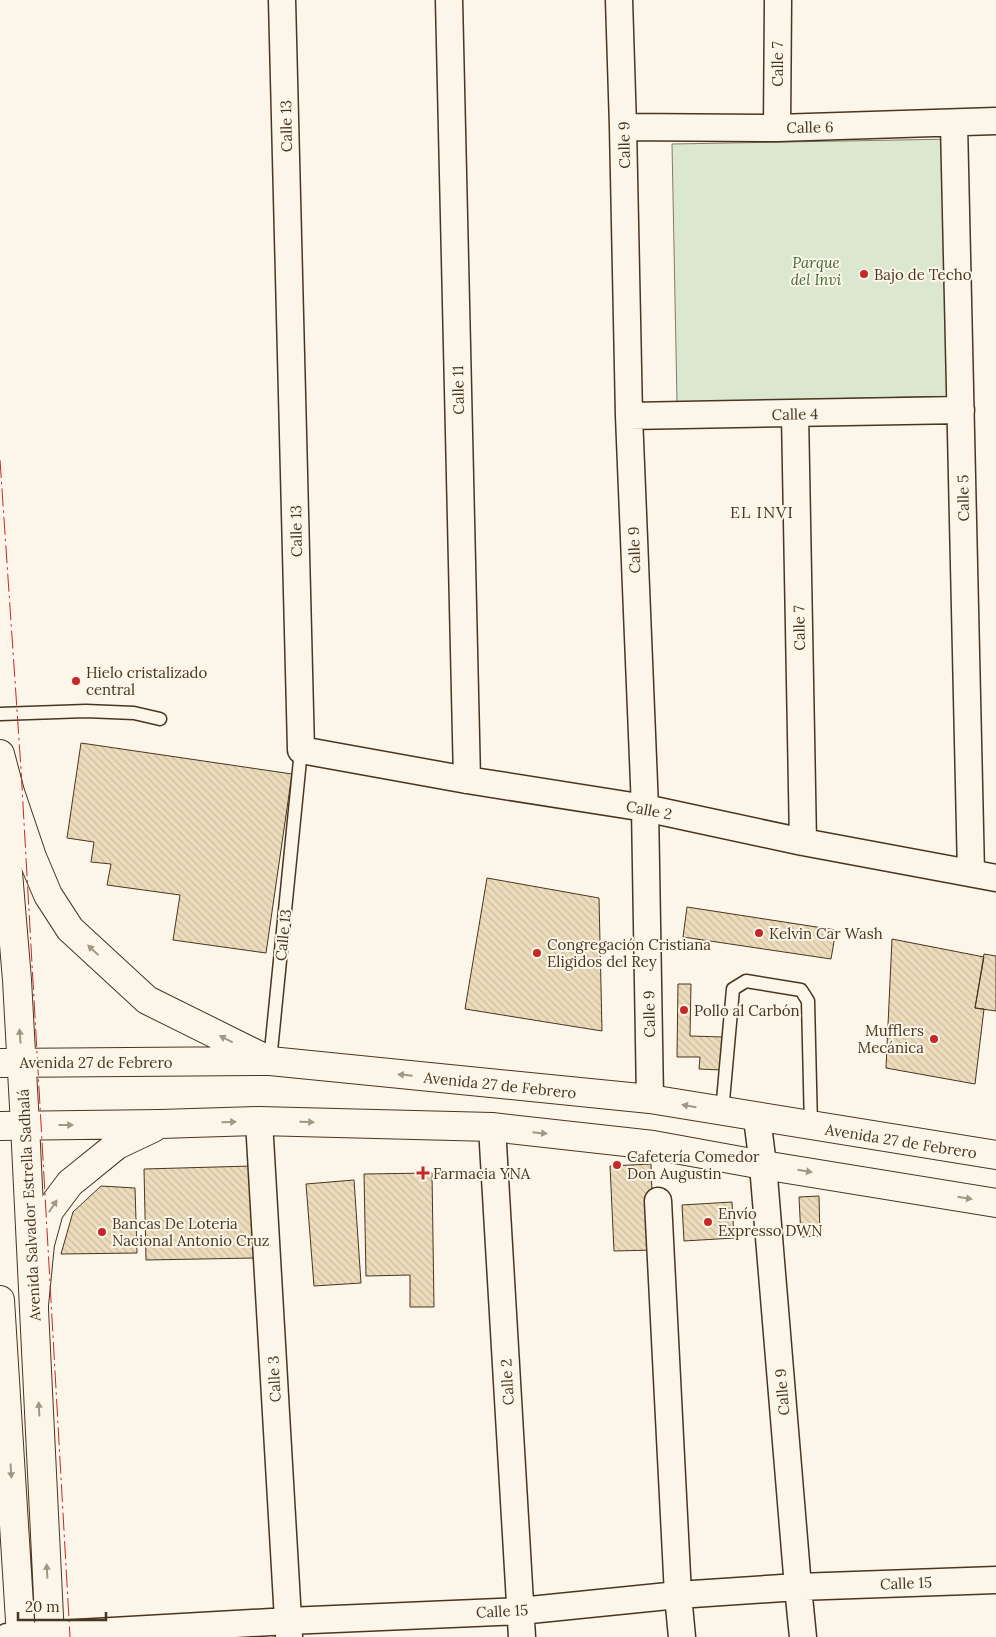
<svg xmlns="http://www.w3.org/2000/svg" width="996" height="1637" font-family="Lora,serif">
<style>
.green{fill:#dce7d0;stroke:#887966}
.building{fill:url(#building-back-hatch);stroke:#4a3520}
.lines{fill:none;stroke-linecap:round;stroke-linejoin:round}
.lane-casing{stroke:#4a3520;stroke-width:15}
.street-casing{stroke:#4a3520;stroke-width:29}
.secondary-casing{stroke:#4a3520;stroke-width:30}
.primary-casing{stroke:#4a3520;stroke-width:30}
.lane{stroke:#fbf6e9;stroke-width:12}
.street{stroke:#fbf6e9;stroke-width:26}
.secondary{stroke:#fbf6e9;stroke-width:28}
.primary{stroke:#fbf6e9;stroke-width:28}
.power{stroke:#c62828;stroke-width:1;stroke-dasharray:18 4 2.5 4;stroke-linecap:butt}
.oneway{fill:#a29684}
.poi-dot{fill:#c62828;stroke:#fbf6e9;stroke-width:2}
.labels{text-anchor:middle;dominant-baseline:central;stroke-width:4;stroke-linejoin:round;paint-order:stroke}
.street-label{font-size:15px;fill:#4a3520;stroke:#fbf6e9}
.park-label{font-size:15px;font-style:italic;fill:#436837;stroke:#fbf6e9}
.poi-label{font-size:15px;fill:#4a3520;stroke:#fbf6e9;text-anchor:start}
.neighbourhood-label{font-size:16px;letter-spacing:1px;fill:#4a3520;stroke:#fbf6e9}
</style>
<defs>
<pattern id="building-back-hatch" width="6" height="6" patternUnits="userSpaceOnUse" patternTransform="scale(1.25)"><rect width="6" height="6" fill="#ecdcbc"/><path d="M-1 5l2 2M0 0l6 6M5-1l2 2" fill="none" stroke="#ccbda1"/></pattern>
</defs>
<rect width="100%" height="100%" fill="#fbf6e9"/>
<!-- green -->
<path class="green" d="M 954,139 L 959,396 L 677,402 L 672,144 Z"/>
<!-- building -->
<path class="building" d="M 81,743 L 292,774 L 266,953 L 173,940 L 180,895 L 107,885 L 111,864 L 91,862 L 94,842 L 67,838 Z
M 487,878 L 599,898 L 602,1031 L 465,1009 Z
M 687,907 L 836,930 L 831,959 L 683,937 Z
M 892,939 L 984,957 L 975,1008 L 984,1009 L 975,1084 L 886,1068 Z
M 984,954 L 996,956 L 996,1011 L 975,1008 Z
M 678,984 L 691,984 L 690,1036 L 722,1037 L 721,1070 L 699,1069 L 700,1057 L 677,1057 Z
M 651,1164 L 654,1250 L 614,1251 L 610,1166 Z
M 252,1166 L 254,1258 L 146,1260 L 144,1169 Z
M 432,1173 L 434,1307 L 410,1307 L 410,1275 L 366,1276 L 364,1174 Z
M 354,1180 L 361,1283 L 314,1286 L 306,1184 Z
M 101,1186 L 135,1188 L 137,1253 L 61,1254 L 73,1212 Z
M 819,1196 L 820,1236 L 801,1237 L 799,1197 Z
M 732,1202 L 734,1238 L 684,1241 L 682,1205 Z"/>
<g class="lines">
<!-- lane casing -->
<g class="lane-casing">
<path id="lane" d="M 0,714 L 86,711 L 134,713 L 160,719
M 270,1061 L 301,750
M 722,1112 L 733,989 L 746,981 L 801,990 L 808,1001 L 811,1127"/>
</g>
<!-- street casing -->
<g class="street-casing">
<path id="street" d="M 282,0 L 301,750 L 467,780 L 645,808 L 803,842 L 996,878
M 449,0 L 467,780
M 619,0 L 623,127 L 629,416 L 645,808 L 650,1099
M 954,124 L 971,873
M 623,127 L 777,128 L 996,121
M 777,128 L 778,0
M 795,414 L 803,842
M 629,416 L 961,410
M 757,1118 L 763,1165 L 798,1587 L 803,1637
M 259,1121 L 289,1637
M 492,1127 L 522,1637
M 658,1201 L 678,1595 L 682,1637
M 7,1637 L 288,1621 L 520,1611 L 678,1595 L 798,1587 L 996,1580"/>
</g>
<!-- secondary casing -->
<g class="secondary-casing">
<path id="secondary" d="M 0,777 L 17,980 L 25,1125 L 50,1637
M 0,1300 L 21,1637"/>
</g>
<!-- primary casing -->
<g class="primary-casing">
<path id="primary" d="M 0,754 L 10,792 L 32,857 L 48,895 L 70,929 L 147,1000 L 266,1059
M 0,1063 L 270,1061 L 650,1099 L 996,1155
M 0,1126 L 160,1124 L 259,1121 L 492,1127 L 653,1145 L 763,1165 L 996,1203
M 34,1305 L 40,1244 L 49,1211 L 70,1183 L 80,1175 L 117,1145 L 153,1128"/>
</g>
<!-- lane -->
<use href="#lane" class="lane"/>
<!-- street -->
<use href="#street" class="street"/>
<!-- secondary -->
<use href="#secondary" class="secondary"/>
<!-- primary -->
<use href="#primary" class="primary"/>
<!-- power -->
<path class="power" d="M 0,460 L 21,769 L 70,1637"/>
</g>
<!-- one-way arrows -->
<defs><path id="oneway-solid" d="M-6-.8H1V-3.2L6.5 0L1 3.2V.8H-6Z" transform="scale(1.25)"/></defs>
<g class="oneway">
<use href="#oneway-solid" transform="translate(93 950) rotate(-137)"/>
<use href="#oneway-solid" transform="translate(20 1036) rotate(-94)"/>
<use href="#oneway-solid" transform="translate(226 1039) rotate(-153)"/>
<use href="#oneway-solid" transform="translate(405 1075) rotate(-174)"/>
<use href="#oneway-solid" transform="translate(689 1106) rotate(-170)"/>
<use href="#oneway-solid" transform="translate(229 1122) rotate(-2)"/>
<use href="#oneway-solid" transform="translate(307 1122) rotate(2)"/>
<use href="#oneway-solid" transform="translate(66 1125)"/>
<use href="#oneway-solid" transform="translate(540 1133) rotate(6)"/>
<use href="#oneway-solid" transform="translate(805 1171) rotate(9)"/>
<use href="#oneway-solid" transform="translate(965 1198) rotate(9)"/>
<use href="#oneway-solid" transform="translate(53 1206) rotate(-57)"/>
<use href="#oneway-solid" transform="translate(39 1409) rotate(-93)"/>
<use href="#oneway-solid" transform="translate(11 1471) rotate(86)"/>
<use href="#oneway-solid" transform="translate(47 1571) rotate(-93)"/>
</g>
<!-- markers -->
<g class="poi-dot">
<circle cx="864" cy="274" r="5"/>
<circle cx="76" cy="681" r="5"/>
<circle cx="759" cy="933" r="5"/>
<circle cx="537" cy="953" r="5"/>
<circle cx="684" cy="1010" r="5"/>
<circle cx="934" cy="1039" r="5"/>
<circle cx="617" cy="1165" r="5"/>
<path d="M420.5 1165.5h5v5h5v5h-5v5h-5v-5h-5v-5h5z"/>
<circle cx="708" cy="1222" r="5"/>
<circle cx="102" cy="1232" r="5"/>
</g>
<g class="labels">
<!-- street labels -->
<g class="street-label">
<text transform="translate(777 64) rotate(-90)">Calle 7</text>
<text transform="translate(286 126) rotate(-91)">Calle 13</text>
<text transform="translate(810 127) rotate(-1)">Calle 6</text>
<text transform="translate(624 145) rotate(-91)">Calle 9</text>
<text transform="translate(458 390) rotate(-91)">Calle 11</text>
<text transform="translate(795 414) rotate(-1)">Calle 4</text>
<text transform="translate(963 498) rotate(-91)">Calle 5</text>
<text transform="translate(296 531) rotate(-91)">Calle 13</text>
<text transform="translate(634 550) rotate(-92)">Calle 9</text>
<text transform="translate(799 628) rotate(-91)">Calle 7</text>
<text transform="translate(649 810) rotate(11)">Calle 2</text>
<text transform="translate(283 935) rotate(-84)">Calle 13</text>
<text transform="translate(649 1014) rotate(-91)">Calle 9</text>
<text x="96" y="1062">Avenida 27 de Febrero</text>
<text transform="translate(500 1085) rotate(6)">Avenida 27 de Febrero</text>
<text transform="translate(901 1141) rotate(9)">Avenida 27 de Febrero</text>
<text transform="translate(29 1205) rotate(-93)">Avenida Salvador Estrella Sadhalá</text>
<text transform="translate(274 1379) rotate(-93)">Calle 3</text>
<text transform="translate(507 1382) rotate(-93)">Calle 2</text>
<text transform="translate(782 1392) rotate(-95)">Calle 9</text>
<text transform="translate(906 1583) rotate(-2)">Calle 15</text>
<text transform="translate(502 1611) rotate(-3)">Calle 15</text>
</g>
<!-- park labels -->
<g class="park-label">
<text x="816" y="262">Parque<tspan x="816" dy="17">del Invi</tspan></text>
</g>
<!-- poi labels -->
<g class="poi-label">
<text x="874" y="274">Bajo de Techo</text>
<text x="86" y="672">Hielo cristalizado<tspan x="86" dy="17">central</tspan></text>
<text x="769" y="933">Kelvin Car Wash</text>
<text x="547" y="944">Congregación Cristiana<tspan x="547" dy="17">Eligidos del Rey</tspan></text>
<text x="694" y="1010">Pollo al Carbón</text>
<text x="924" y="1030" text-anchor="end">Mufflers<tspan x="924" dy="17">Mecánica</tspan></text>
<text x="627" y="1156">Cafetería Comedor<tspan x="627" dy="17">Don Augustin</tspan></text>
<text x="433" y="1173">Farmacia YNA</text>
<text x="718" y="1213">Envío<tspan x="718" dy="17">Expresso DWN</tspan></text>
<text x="112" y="1223">Bancas De Loteria<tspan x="112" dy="17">Nacional Antonio Cruz</tspan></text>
</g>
<!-- neighbourhood labels -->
<g class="neighbourhood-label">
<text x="762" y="512">EL INVI</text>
</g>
</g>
<!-- scale -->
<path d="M18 1612v8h88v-8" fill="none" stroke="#4a3520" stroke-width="2.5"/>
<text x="25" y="1612" font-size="15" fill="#4a3520" stroke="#fbf6e9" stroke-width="4" paint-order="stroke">20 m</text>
</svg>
